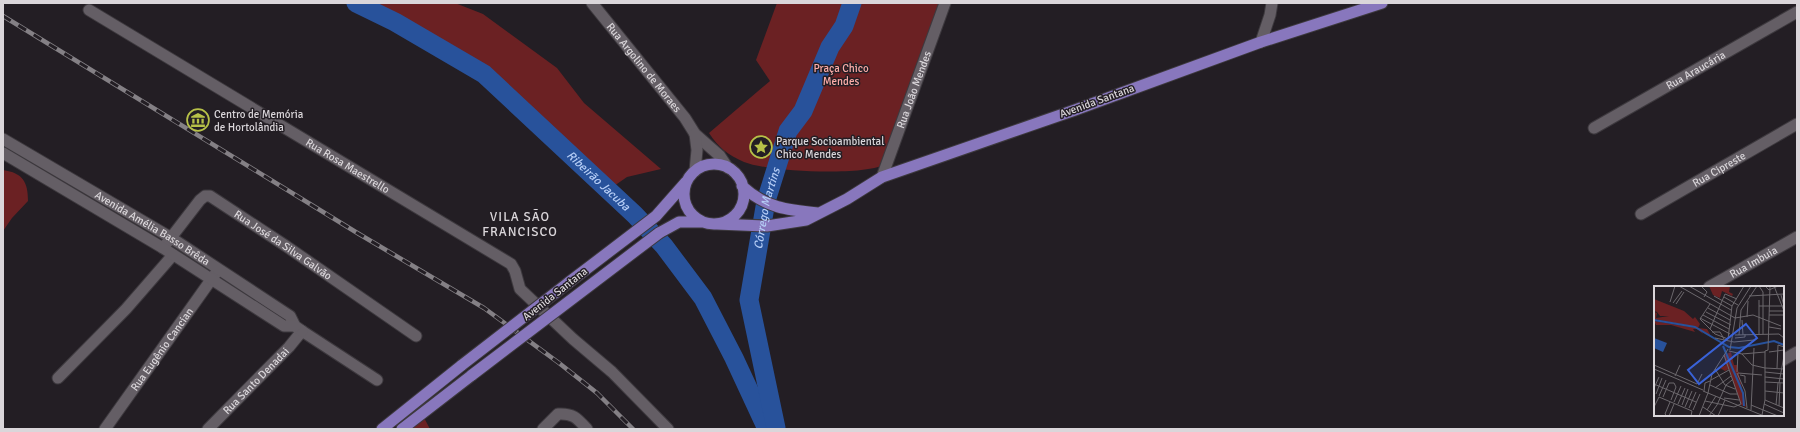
<svg xmlns="http://www.w3.org/2000/svg" width="1800" height="432" font-family="Signika,sans-serif">
<style>
.green{fill:#6b2123}
.lines{fill:none;stroke-linecap:round;stroke-linejoin:round}
.river{stroke:#28529b;stroke-width:19}
.minor-casing{stroke:#3d393e;stroke-width:13}
.tertiary-casing{stroke:#3d393e;stroke-width:13}
.primary-casing{stroke:#3d393e;stroke-width:13}
.minor{stroke:#645e65;stroke-width:11}
.tertiary{stroke:#645e65;stroke-width:11}
.primary{stroke:#8877bd;stroke-width:11}
.rail-casing{stroke:#848085;stroke-width:4.5}
.rail{stroke:#231e24;stroke-width:3;stroke-dasharray:9;stroke-linecap:butt}
.primary-bridge-casing{stroke:#3d393e;stroke-width:13;stroke-linecap:butt}
.primary-bridge{stroke:#8877bd;stroke-width:11}
.labels{text-anchor:middle;dominant-baseline:central;stroke-width:3;stroke-linejoin:round;paint-order:stroke}
.street-label{font-size:11px;fill:#dad6da;stroke:#231e24}
.park-label{font-size:11px;fill:#fcaca8;stroke:#231e24}
.poi-label{font-size:11px;fill:#dad6da;stroke:#231e24;text-anchor:start}
.water-label{font-size:12px;font-style:italic;fill:#b5cdf6;stroke:#231e24}
.quarter-label{font-size:13px;letter-spacing:1px;fill:#dad6da;stroke:#231e24}
.inset-river{fill:none;stroke:#28529b;stroke-width:2}
.inset-road{fill:none;stroke:#6c686d;stroke-width:1}
.view{fill:#3962d8;fill-opacity:0.15;stroke:#3962d8;stroke-width:2}
.inset-edge{fill:none;stroke:#dad6da;stroke-width:2}
</style>
<rect width="100%" height="100%" fill="#231e24"/>
<!-- green -->
<path class="green" d="M 368,3 L 455,3 L 483,14 L 557,68 L 584,103 L 661,169 L 627,177 L 614,186 L 484,67 L 458,49 L 421,28 Z
M 777,3 L 942,3 L 884,165 C 860,176 769,172 744,162 C 728,155 718,147 709,133 L 770,81 L 756,60 Z
M 3,170 C 23,173 28,182 28,201 L 12,218 L 3,231 Z
M 422,414 L 430,429 L 407,429 Z"/>
<g class="lines">
<!-- river -->
<g class="river">
<path id="s1" d="M 356,3 L 395,22 L 484,74 L 635,215 L 664,246 L 703,298 L 734,358 L 767,429"/>
<path id="s2" d="M 776,428 L 749,300 L 766,201 L 788,131 L 803,111 L 830,47 L 844,26 L 852,3"/>
</g>
<!-- minor casing -->
<g class="minor-casing">
<g id="minor">
<path id="s3" d="M 89,10 L 511,264 L 515,271 L 520,289 L 573,339 L 612,372 L 668,429"/>
<path d="M 1261,42 L 1270,15 L 1272,3"/>
<path id="s4" d="M 1594,128 L 1797,12"/>
<path id="s5" d="M 882,177 L 945,3"/>
<path id="s6" d="M 1641,214 L 1797,124"/>
<path id="s7" d="M 163,248 L 200,200 L 205,196 L 210,196 L 286,246 L 416,336"/>
<path id="s8" d="M 1709,287 L 1797,237"/>
<path d="M 1783,360 L 1797,352"/>
<path d="M 58,378 L 126,309 L 173,255"/>
<path id="s9" d="M 105,429 L 218,270"/>
<path id="s10" d="M 208,429 L 289,347 L 302,331 L 377,380"/>
<path d="M 543,429 L 558,414 C 573,413 577,418 587,429"/>
</g>
</g>
<!-- tertiary casing -->
<g class="tertiary-casing">
<g id="tertiary">
<path id="s11" d="M 592,3 L 685,118 L 695,134 L 720,156 L 728,168"/>
<path d="M 695,134 L 697,150 L 695,171"/>
<path id="s12" d="M 3,139 L 170,237 L 290,316 L 295,326 L 302,331"/>
<path d="M 3,153 L 163,248 L 284,326 L 295,326"/>
</g>
</g>
<!-- primary casing -->
<g class="primary-casing">
<path id="primary" d="M684 194a30 30 0 1 1 60 0a30 30 0 1 1-60 0Z
M 742,186 C 766,208 787,210 818,213
M 717,224 L 767,226 L 806,220 L 847,199 L 882,177 L 1075,110 L 1261,42 L 1382,3
M 659,233 L 679,222 L 702,222
M 568,283 L 656,216 L 686,182
M 382,429 L 462,365
M 402,429 L 472,375"/>
</g>
<!-- minor -->
<use href="#minor" class="minor"/>
<!-- tertiary -->
<use href="#tertiary" class="tertiary"/>
<!-- primary -->
<use href="#primary" class="primary"/>
<!-- rail casing -->
<g class="rail-casing">
<path id="rail" d="M 3,16 L 359,234 L 484,308 L 559,363 L 597,393 L 633,429"/>
</g>
<!-- rail -->
<use href="#rail" class="rail"/>
<!-- primary-bridge casing -->
<g class="primary-bridge-casing">
<path id="primary-bridge" d="M 462,365 L 568,283
M 472,375 L 659,233"/>
</g>
<!-- primary-bridge -->
<use href="#primary-bridge" class="primary-bridge"/>
</g>
<!-- icons -->
<defs>
<g id="museum-ring" transform="scale(1.15)"><circle r="9.5" fill="#231e24" stroke="#b7c148" stroke-width="1.5"/><path d="M0-6L6-3V-2H-6V-3ZM-5-1h2V3h-2ZM-1-1h2V3h-2ZM3-1h2V3H3ZM-6 4H6V6H-6Z" fill="#b7c148"/></g>
<g id="sight-ring" transform="scale(1.15)"><circle r="9.5" fill="#231e24" stroke="#b7c148" stroke-width="1.5"/><path d="M0-6L1.8-2.2L6-1.7L2.9 1.2L3.7 5.4L0 3.3L-3.7 5.4L-2.9 1.2L-6-1.7L-1.8-2.2Z" fill="#b7c148"/></g>
</defs>
<g fill-rule="evenodd">
<use href="#museum-ring" x="198" y="120"/>
<use href="#sight-ring" x="761" y="147"/>
</g>
<g class="labels">
<!-- street labels -->
<g class="street-label">
<text stroke="none"><textPath href="#s11" startOffset="83">Rua Argolino de Moraes</textPath></text>
<text stroke="none"><textPath href="#s4" startOffset="117">Rua Araucária</textPath></text>
<text stroke="none"><textPath href="#s5" startOffset="93">Rua João Mendes</textPath></text>
<text transform="translate(1097 101) rotate(-20)">Avenida Santana</text>
<text stroke="none"><textPath href="#s3" startOffset="302">Rua Rosa Maestrello</textPath></text>
<text stroke="none"><textPath href="#s6" startOffset="90">Rua Cipreste</textPath></text>
<text stroke="none"><textPath href="#s12" startOffset="174">Avenida Amélia Basso Brêda</textPath></text>
<text stroke="none"><textPath href="#s7" startOffset="160">Rua José da Silva Galvão</textPath></text>
<text stroke="none"><textPath href="#s8" startOffset="51">Rua Imbuia</textPath></text>
<text transform="translate(555 294) rotate(-38)">Avenida Santana</text>
<text stroke="none"><textPath href="#s9" startOffset="98">Rua Eugênio Cancian</textPath></text>
<text stroke="none"><textPath href="#s10" startOffset="68">Rua Santo Denadai</textPath></text>
</g>
<!-- park labels -->
<g class="park-label">
<text x="841" y="68">Praça Chico<tspan x="841" dy="13">Mendes</tspan></text>
</g>
<!-- poi labels -->
<g class="poi-label">
<text x="214" y="114">Centro de Memória<tspan x="214" dy="13">de Hortolândia</tspan></text>
<text x="776" y="141">Parque Socioambiental<tspan x="776" dy="13">Chico Mendes</tspan></text>
</g>
<!-- water labels -->
<g class="water-label">
<text stroke="none"><textPath href="#s1" startOffset="303">Ribeirão Jacuba</textPath></text>
<text stroke="none"><textPath href="#s2" startOffset="224">Córrego Martins</textPath></text>
</g>
<!-- quarter labels -->
<g class="quarter-label">
<text x="520" y="217">VILA SÃO<tspan x="520" dy="15">FRANCISCO</tspan></text>
</g>
</g>
<!-- overview -->
<g transform="translate(1654 286)">
<rect width="130" height="130" fill="#231e24"/>
<path d="M 55,0 L 76,0 L 75,6 L 79,8 L 78,10 L 68,5 L 66,12 L 59,9 ZM 0,13 L 30,25 L 39,33 L 41,31 L 46,38 L 44,42 L 53,43 L 57,50 L 42,41 L 0,33 L 0,26 L 3,27 L 2,32 L 15,30 L 6,30 L 3,26 L 0,25 ZM 0,35 L 42,42 L 44,43 L 47,45 L 49,48 L 43,43 L 39,43 L 41,46 L 17,39 L 2,39 ZM 77,66 L 80,79 L 83,79 L 92,121 L 87,119 L 75,83 L 71,85 L 66,82 L 72,79 L 70,69 Z" fill="#6b2123"/>
<path d="M 0,52 L 13,57 L 9,66 L 0,62 Z" fill="#28529b"/>
<path class="inset-river" d="M 0,34 L 41,41 L 75,61 L 85,62 L 120,55 L 130,59M 69,60 L 89,107 L 90,120"/>
<path class="inset-road" d="M 25,0 L 81,32 L 99,29 L 127,40M 35,0 L 77,24M 47,0 L 53,6 L 50,11M 105,0 L 109,6 L 109,48M 111,0 L 115,4 L 124,0M 60,10 L 78,20M 95,10 L 130,8M 70,11 L 84,19M 16,16 L 21,0M 19,17 L 28,5M 22,18 L 30,6M 56,18 L 46,33 L 61,48 L 74,53 L 78,20 L 90,0M 105,20 L 130,20 L 127,9M 54,22 L 76,34M 115,25 L 130,25 L 120,0M 52,26 L 77,39M 49,29 L 75,43M 115,29 L 130,29M 93,31 L 94,15M 46,32 L 76,48M 88,34 L 89,49M 115,41 L 127,43M 56,43 L 71,8 L 83,13M 58,46 L 66,46 L 70,53M 105,48 L 105,14M 81,49 L 125,48 L 130,52M 85,49 L 87,24 L 103,0M 61,52 L 80,56 L 100,54M 81,52 L 91,51 L 91,48M 76,64 L 83,22 L 97,0M 114,64 L 116,0M 75,65 L 88,68 L 111,66M 115,66 L 130,64M 88,68 L 98,79 L 111,82M 0,79 L 43,98 L 48,88M 111,82 L 130,83M 123,82 L 124,59 L 130,61M 0,83 L 49,104M 61,83 L 71,99 L 81,103M 83,86 L 84,67M 111,86 L 130,88M 83,87 L 91,105 L 93,122M 84,87 L 108,89M 86,89 L 91,90 L 91,97M 21,90 L 26,79M 111,91 L 130,93M 57,94 L 75,84M 111,96 L 130,97M 125,97 L 130,70M 0,98 L 42,116M 56,99 L 76,108 L 83,108M 0,102 L 5,91M 61,102 L 77,90M 49,105 L 110,130M 50,105 L 51,97 L 56,95M 111,105 L 130,107M 2,108 L 8,92M 5,110 L 12,94M 9,111 L 15,97 L 20,97 L 22,101 L 17,114M 70,112 L 85,114M 111,114 L 130,122M 51,115 L 80,121 L 87,118 L 70,69M 20,116 L 27,100M 24,118 L 31,102M 110,118 L 130,127M 28,119 L 34,103M 97,119 L 124,130M 122,119 L 124,97M 125,120 L 126,97M 0,121 L 5,111 L 38,125 L 37,130M 31,121 L 38,105M 49,121 L 62,130M 35,122 L 42,106M 39,124 L 46,108M 53,124 L 62,110M 97,124 L 100,62M 108,129 L 111,114 L 111,65 L 114,64M 13,130 L 11,128 L 16,116M 15,130 L 20,118M 45,130 L 54,107 L 58,88 L 74,63M 55,130 L 63,119 L 72,99 L 78,94M 64,130 L 71,114"/>
<path class="view" d="M 92,38 L 103,52 L 45,98 L 34,84 Z"/>
<rect width="130" height="130" class="inset-edge"/>
</g>
<!-- border -->
<rect width="1800" height="432" fill="none" stroke="#dad6da" stroke-width="8"/>
</svg>
